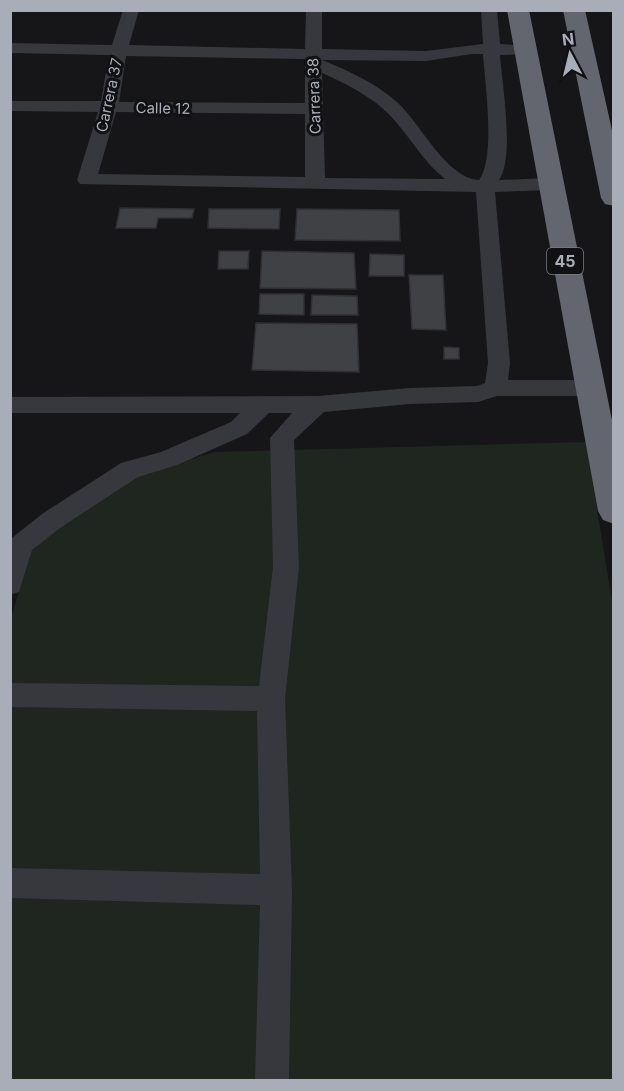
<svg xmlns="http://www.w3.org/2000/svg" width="624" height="1091" font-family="Inter,sans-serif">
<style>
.green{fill:#1e261f}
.building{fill:#404145;stroke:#303034;stroke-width:1.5}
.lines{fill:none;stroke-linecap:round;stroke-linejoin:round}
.minor{fill:#37383d;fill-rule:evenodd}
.highway{fill:#63666e;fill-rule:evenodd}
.labels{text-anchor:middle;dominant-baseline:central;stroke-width:6;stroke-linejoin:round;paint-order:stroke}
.far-street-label{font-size:15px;fill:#a8adb8;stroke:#111113}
.shield{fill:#111113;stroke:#7b7e86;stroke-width:1.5}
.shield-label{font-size:16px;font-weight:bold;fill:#a8adb8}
</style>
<rect width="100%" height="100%" fill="#161618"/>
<!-- green -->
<path class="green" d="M 586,442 L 613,607 L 613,1080 L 11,1080 L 10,622 L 32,547 L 62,521 L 139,475 L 215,452 Z"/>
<!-- building -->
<path class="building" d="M 120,208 L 194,209 L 192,218 L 158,218 L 156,228 L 116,228 Z
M 209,209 L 280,209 L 279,229 L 208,228 Z
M 297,209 L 399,210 L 400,241 L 295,240 Z
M 219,251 L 249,251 L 248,269 L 218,269 Z
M 262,251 L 354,253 L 356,289 L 260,288 Z
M 370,254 L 404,255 L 404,276 L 369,276 Z
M 409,275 L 443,275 L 446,330 L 412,329 Z
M 260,294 L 304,294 L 304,315 L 259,314 Z
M 312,295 L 357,296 L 358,315 L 311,315 Z
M 256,323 L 357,324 L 359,372 L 252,370 Z
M 444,347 L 459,348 L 459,359 L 444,359 Z"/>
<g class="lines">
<!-- minor -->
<path class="minor" d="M 123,10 L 139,10 L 129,45 L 305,49 L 306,10 L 322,10 L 322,49 L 426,51 L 483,44 L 481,10 L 497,10 L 500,44 L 530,46 L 533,50 L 530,54 L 500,55 C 502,83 515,158 499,180 L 549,178 L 556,180 L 559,184 L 556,188 L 549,190 L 495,192 L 510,363 L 508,380 L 591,380 L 599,382 L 602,388 L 599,394 L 591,396 L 497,396 L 478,402 L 410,404 L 324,412 L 294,440 L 299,567 L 285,699 L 292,890 L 289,1080 L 255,1080 L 260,905 L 10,898 L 10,868 L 260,874 L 257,711 L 10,707 L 10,683 L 259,686 L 273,567 L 270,438 L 292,413 L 269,413 L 247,434 L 177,465 L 138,477 L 60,528 L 32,550 L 19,592 L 10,595 L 12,538 L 42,514 L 121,463 L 161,452 L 231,422 L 240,413 L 10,413 L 10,397 L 318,396 L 410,388 L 477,386 L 485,383 L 488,363 L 476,192 L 80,184 L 77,180 L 98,112 L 10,111 L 10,101 L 101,101 L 109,55 L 10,53 L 10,43 L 112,45 ZM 472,54 L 483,54 C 485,84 496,157 479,180 C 447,179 420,123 398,103 C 376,83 349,71 322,60 L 426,61 ZM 126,56 L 305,59 L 305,103 L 119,102 ZM 322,73 C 349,85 377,99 396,122 C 413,142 425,163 445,179 L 325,178 ZM 116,112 L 305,114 L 305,177 L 98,174 Z"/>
<!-- highway -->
<path class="highway" d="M 507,10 L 529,10 L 614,430 L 614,524 L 603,520 L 598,511 Z
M 563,10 L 585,10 L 614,139 L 614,206 L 605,204 L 601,198 Z"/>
</g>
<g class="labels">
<!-- far-street labels -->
<g class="far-street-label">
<text transform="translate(109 95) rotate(-78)">Carrera 37</text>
<text transform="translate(314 96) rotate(-92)">Carrera 38</text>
<text transform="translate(163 108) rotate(1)">Calle 12</text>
</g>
<!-- shield labels -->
<rect class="shield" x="547" y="248" width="36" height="26" rx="4.5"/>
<g class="shield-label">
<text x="565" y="261">45</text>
</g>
</g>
<!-- border -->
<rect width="624" height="1091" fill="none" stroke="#a8adb8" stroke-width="24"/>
<!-- north arrow -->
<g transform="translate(570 54) rotate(353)" stroke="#111113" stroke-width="4.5" paint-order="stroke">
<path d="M0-4.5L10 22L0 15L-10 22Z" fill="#a8adb8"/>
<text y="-9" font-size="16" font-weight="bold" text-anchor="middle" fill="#a8adb8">N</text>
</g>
</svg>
